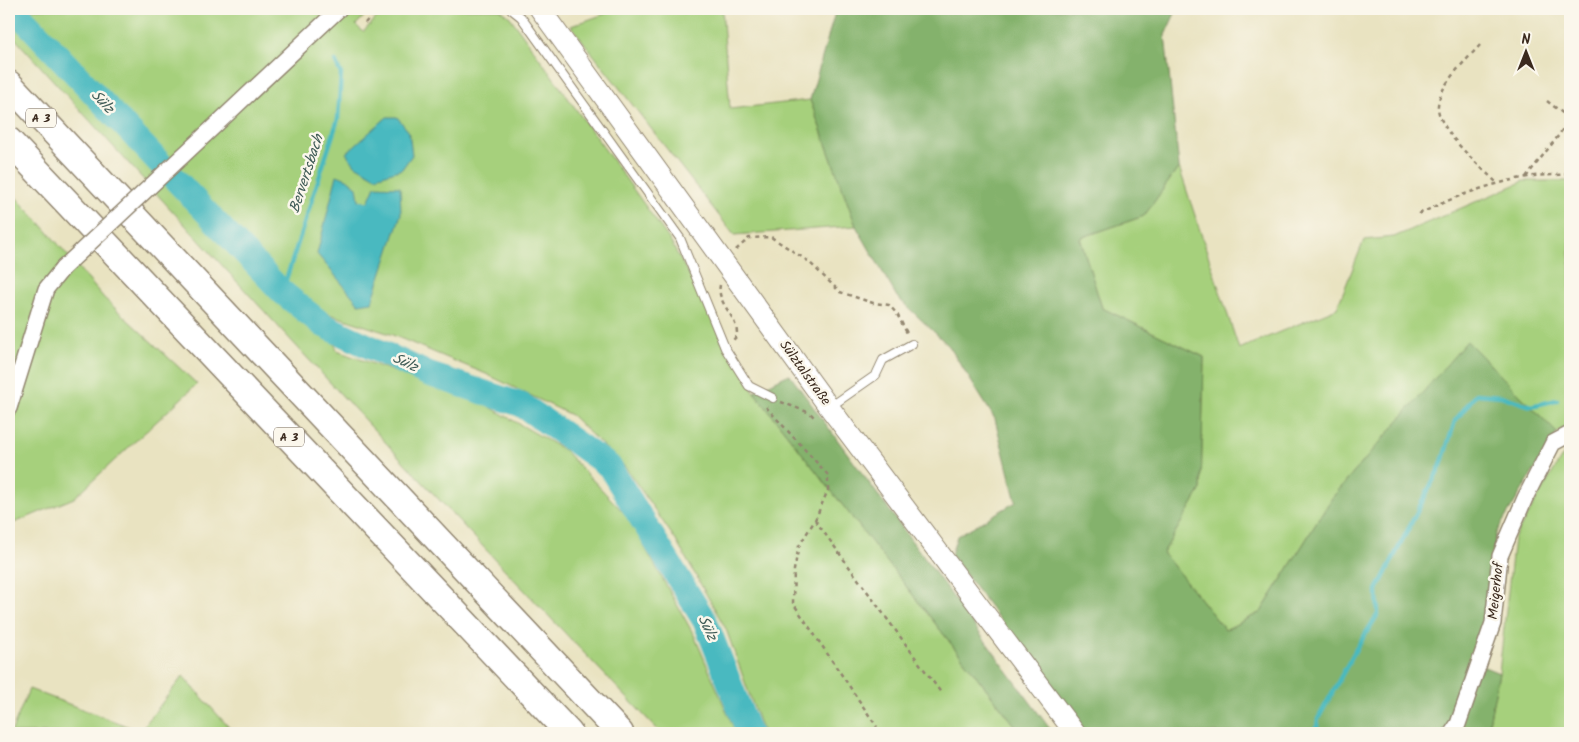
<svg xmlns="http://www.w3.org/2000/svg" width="1579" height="742" font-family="Kalam,sans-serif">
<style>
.green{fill:#a6d07c;stroke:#707d4d;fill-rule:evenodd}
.forest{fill:#84b26c;stroke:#606e45}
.water{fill:#4ab9c0;stroke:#42726f}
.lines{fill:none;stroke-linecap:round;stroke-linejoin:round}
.stream{stroke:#4ab9c0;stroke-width:4.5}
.river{stroke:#4ab9c0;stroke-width:25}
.lane-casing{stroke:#928670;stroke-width:10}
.street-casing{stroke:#928670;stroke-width:18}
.secondary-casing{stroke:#928670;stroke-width:22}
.highway-casing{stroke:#928670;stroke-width:29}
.path{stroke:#928670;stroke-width:2.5;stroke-dasharray:4 4;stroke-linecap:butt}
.lane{stroke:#fff;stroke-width:8}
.street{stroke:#fff;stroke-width:15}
.secondary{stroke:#fff;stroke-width:20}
.highway{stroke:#fff;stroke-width:26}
.street-bridge-casing{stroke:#928670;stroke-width:18;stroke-linecap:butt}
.street-bridge{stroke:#fff;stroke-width:15}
.labels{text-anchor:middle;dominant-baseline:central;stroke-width:5;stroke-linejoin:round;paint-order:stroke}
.shield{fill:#fbf7ec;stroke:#75685c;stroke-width:1}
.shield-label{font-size:12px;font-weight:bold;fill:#3b2a1e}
.street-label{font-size:14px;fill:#3b2a1e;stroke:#fbf7ec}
.water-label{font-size:15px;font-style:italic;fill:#405c57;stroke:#fbf7ec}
</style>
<rect width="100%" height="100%" fill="#fbf7ec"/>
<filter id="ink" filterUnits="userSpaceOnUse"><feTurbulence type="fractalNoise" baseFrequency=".02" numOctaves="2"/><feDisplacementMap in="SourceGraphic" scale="10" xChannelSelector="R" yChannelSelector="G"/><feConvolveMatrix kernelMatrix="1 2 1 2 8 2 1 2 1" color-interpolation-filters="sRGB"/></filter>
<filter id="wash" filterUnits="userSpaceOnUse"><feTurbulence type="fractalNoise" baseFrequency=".0096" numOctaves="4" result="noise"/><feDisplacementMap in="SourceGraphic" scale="20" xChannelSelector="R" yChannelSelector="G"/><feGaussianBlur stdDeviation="1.12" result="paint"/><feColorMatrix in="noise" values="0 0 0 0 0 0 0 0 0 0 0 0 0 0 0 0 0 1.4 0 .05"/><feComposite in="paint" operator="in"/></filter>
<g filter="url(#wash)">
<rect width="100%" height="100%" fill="#e9e3c1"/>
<!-- green -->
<path class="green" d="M 9,9 L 371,9 L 356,25 L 363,32 L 385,9 L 500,9 L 510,17 L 669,239 L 754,392 L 1021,733 L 763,733 L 726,629 L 675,539 L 625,467 L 571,415 L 486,374 L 390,334 L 326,313 L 337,351 L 485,404 L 564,450 L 628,517 L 694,635 L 736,733 L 661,733 C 439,504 224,268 9,32 ZM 387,117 L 402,169 L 376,128 Z
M 618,9 L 722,9 L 730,109 L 810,100 L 856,226 L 734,235 L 571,26 Z
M 1179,167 L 1239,349 L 1337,308 L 1364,240 L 1394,237 L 1524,181 L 1570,181 L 1570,422 L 1557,433 L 1467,342 L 1332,498 L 1261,612 L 1225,630 L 1163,553 L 1201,489 L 1204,357 L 1102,308 L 1080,238 L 1144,216 Z
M 9,190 L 42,225 L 104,298 L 197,384 L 74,498 L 9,525 Z
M 1570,449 L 1570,733 L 1487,733 L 1499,673 L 1514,538 L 1563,455 Z
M 183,676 L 234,733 L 11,733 L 29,689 L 140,731 Z"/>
<!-- forest -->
<path class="forest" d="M 836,9 L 1177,9 L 1165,35 L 1179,167 L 1144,216 L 1080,238 L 1102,308 L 1204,357 L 1201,489 L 1163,553 L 1225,630 L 1261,612 L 1332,498 L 1467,341 L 1557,433 L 1496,533 L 1486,610 L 1470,661 L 1499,673 L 1487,733 L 1085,733 L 951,555 L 957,536 L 1016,502 L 995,419 L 949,346 L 897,297 L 856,226 L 810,100 Z
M 789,374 L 1053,733 L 1021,733 L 754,392 Z"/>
<!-- water -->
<path class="water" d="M 387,117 L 397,117 L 409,132 L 412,155 L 402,169 L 376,177 L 355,165 L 346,153 Z
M 337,175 L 347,179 L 357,187 L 359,200 L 368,202 L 375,186 L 400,187 L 401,214 L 372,302 L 359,304 L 317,254 Z"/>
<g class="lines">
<!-- stream -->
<path class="stream" d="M 282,292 L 338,119 L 341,74 L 335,61
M 1311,733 L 1317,727 L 1318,719 L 1356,649 L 1378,614 L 1377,590 L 1441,465 L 1455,421 L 1476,394 L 1501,396 L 1531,406 L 1557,400"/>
<!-- river -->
<path class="river" d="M 14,9 L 282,292 L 323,325 L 428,374 L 522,405 L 609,466 L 706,623 L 749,733"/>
</g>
</g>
<g filter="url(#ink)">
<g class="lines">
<!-- lane casing -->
<g class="lane-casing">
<path id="lane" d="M 511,9 L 521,17 L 680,238 L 725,348 L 749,386 L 773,398
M 830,407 L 876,375 L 883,360 L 912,344"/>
</g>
<!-- street casing -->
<g class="street-casing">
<path id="street" d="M 205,135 L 339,9
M 9,408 L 46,289 L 63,268
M 1452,733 L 1458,724 L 1493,623 L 1500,556 L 1525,498 L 1553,443 L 1570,434"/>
</g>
<!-- secondary casing -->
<g class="secondary-casing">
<path id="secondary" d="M 540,9 L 829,407 L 1075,733"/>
</g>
<!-- highway casing -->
<g class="highway-casing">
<path id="highway" d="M 9,84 L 620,733
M 9,141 L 569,733"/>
</g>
<!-- path -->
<path class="path" d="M 365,23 L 377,9
M 1480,45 C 1466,61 1441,82 1438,105 C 1436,129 1481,167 1497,183
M 1547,101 L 1569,118 L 1570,116
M 1526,177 L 1559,135 L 1569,118
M 1419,214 C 1453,197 1491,183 1528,177 C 1542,174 1556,176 1570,174
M 736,250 L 749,238 L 771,237 L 808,261 L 840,292 L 873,303 L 889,305 L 897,314 L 908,335
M 720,285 C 716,304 738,315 737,336 L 733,340
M 781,402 L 810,413 L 816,419
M 766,407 L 828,475 L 828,490 L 815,520 L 799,546 L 794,570 L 793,603 L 877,727
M 815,520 L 942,694"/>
<!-- lane -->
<use href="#lane" class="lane"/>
<!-- street -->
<use href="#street" class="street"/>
<!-- secondary -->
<use href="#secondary" class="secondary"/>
<!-- highway -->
<use href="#highway" class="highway"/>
<!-- street-bridge casing -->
<g class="street-bridge-casing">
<path id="street-bridge" d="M 63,268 L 205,135"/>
</g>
<!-- street-bridge -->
<use href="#street-bridge" class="street-bridge"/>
</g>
</g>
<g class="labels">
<!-- shield labels -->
<g class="shield">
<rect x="26" y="108.5" width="30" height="19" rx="4"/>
<rect x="274" y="427.5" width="30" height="19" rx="4"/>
</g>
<g class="shield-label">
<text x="41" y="118">A 3</text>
<text x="289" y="437">A 3</text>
</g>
<!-- street labels -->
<g class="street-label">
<text transform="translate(805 373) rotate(54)">Sülztalstraße</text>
<text transform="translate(1496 591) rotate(-84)">Meigerhof</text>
</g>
<!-- water labels -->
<g class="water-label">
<text transform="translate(102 102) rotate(47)">Sülz</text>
<text transform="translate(307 174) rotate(-72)">Bervertsbach</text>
<text transform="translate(405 363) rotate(25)">Sülz</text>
<text transform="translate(707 628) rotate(65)">Sülz</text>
</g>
</g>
<!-- margin -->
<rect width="1579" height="742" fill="none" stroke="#fbf7ec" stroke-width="30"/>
<!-- north arrow -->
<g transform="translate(1526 52)" stroke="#fbf7ec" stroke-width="4" paint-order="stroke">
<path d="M0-4L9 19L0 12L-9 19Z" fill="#3b2a1e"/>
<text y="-8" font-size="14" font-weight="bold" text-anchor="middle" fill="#3b2a1e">N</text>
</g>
</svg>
